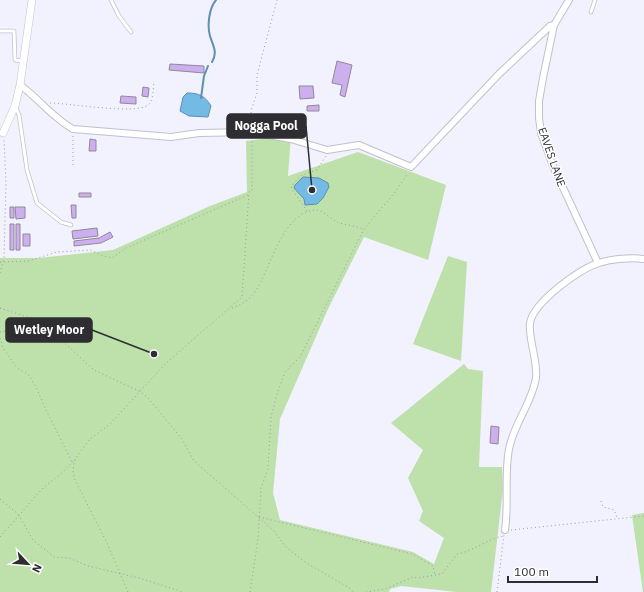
<svg xmlns="http://www.w3.org/2000/svg" width="644" height="592" font-family="'IBM Plex Sans',sans-serif">
<style>
.green{fill:#bee0aa}
.water{fill:#73bae5;stroke:#5e90af}
.lines{fill:none;stroke-linecap:round;stroke-linejoin:round}
.stream{stroke:#5e90af;stroke-width:2}
.building{fill:#cdaeee;stroke:#8f8a94}
.service-casing{stroke:#c1c1cc;stroke-width:4.5}
.minor-casing{stroke:#c1c1cc;stroke-width:8}
.tertiary-casing{stroke:#c1c1cc;stroke-width:8}
.path{stroke:#9b9ca4;stroke-width:1;stroke-dasharray:1 3;stroke-linecap:butt}
.service{stroke:#fff;stroke-width:3}
.minor{stroke:#fff;stroke-width:6}
.tertiary{stroke:#fff;stroke-width:7}
.labels{text-anchor:middle;dominant-baseline:central;stroke-width:3;stroke-linejoin:round;paint-order:stroke}
.street-label{font-size:11px;fill:#2e2e32;stroke:#fff}
.leader{fill:none;stroke:#2e2e32;stroke-width:1.5}
.callout-dot{fill:#2e2e32;stroke:#fff;stroke-width:1.5}
.callout{fill:#2e2e32;stroke:#2e2e32;stroke-width:1.5}
.callout-label{font-size:12px;text-anchor:middle;font-weight:bold;fill:#fff}
</style>
<rect width="100%" height="100%" fill="#f1f2fd"/>
<!-- green -->
<path class="green" d="M 291,135 L 288,176 L 358,152 L 446,185 L 428,260 L 364,237 L 328,309 L 280,419 L 273,493 L 280,520 L 413,552 L 434,564 L 444,538 L 419,521 L 423,511 L 408,478 L 423,450 L 391,423 L 464,364 L 468,369 L 483,371 L 479,467 L 502,467 L 503,489 L 491,592 L 457,592 L 401,586 L 390,589 L 389,592 L 0,592 L 0,258 L 39,258 L 113,250 L 210,206 L 247,192 L 246,141 Z
M 448,256 L 467,262 L 461,361 L 413,344 Z
M 644,513 L 644,592 L 643,592 L 632,515 Z"/>
<!-- water -->
<path class="water" d="M 187,93 C 199,93 205,96 211,106 L 208,117 L 189,116 L 180,111 L 183,97 Z
M 303,177 L 319,178 L 328,183 L 329,187 L 323,198 L 317,204 L 305,205 L 304,199 L 294,188 L 295,185 Z"/>
<g class="lines">
<!-- stream -->
<path class="stream" d="M 212,62 C 218,52 213,46 210,36 C 207,26 209,8 216,0
M 201,98 L 204,76 L 208,66"/>
</g>
<!-- building -->
<path class="building" d="M 337,61 L 352,65 L 345,97 L 340,95 L 342,85 L 332,83 Z
M 170,64 L 204,66 L 204,73 L 169,70 Z
M 299,86 L 313,86 L 314,98 L 300,99 Z
M 143,87 L 149,88 L 148,97 L 142,96 Z
M 121,96 L 136,97 L 136,104 L 120,103 Z
M 319,105 L 319,111 L 307,111 L 307,106 Z
M 90,139 L 96,140 L 96,151 L 89,151 Z
M 79,193 L 91,193 L 91,197 L 79,197 Z
M 71,205 L 76,205 L 76,218 L 72,218 Z
M 10,207 L 14,207 L 14,218 L 10,218 Z
M 15,207 L 25,207 L 25,218 L 16,219 Z
M 10,224 L 14,224 L 14,250 L 10,250 Z
M 16,224 L 20,224 L 20,250 L 16,250 Z
M 97,228 L 98,236 L 73,239 L 72,231 Z
M 110,232 L 113,237 L 101,243 L 74,246 L 74,241 L 99,238 Z
M 23,234 L 30,234 L 30,246 L 23,246 Z
M 491,426 L 499,427 L 498,444 L 490,443 Z"/>
<g class="lines">
<!-- service casing -->
<g class="service-casing">
<path id="service" d="M 111,0 L 119,16 L 131,32
M 591,12 L 595,0
M 0,31 L 14,31 L 15,60 L 23,61
M 15,106 L 19,115 L 27,170 L 37,203 L 61,222 L 71,225"/>
</g>
<!-- minor casing -->
<g class="minor-casing">
<path id="minor" d="M 569,0 L 554,25 L 543,78 L 539,101 L 539,118 L 541,133 L 553,166 L 598,263
M 20,85 C 39,99 53,118 73,129 L 171,137 L 199,133 L 252,132 L 291,139 L 327,150 L 359,145 L 411,167 L 499,74 L 550,26 L 554,25
M 505,530 C 509,503 504,476 509,449 C 514,423 532,403 536,378 C 538,361 528,338 530,323 C 533,303 580,268 599,263 C 611,259 631,257 644,259"/>
</g>
<!-- tertiary casing -->
<g class="tertiary-casing">
<path id="tertiary" d="M 3,133 L 15,106 L 20,85 L 32,0"/>
</g>
<!-- path -->
<path class="path" d="M 50,103 C 68,103 136,115 148,105 C 154,100 153,88 154,81
M 252,125 L 251,111 L 257,93 L 257,75 L 277,0
M 73,136 L 73,165
M 307,211 L 291,188 C 297,176 304,174 317,170 L 326,156
M 0,262 L 28,261 L 57,252 L 91,250 L 104,256 L 112,258 L 126,248 L 248,195
M 0,273 L 4,258 L 6,184 L 4,140
M 0,308 L 36,320 L 46,326 L 94,370 L 141,392 L 149,399 L 182,439 L 194,461 L 273,530 L 286,547 L 305,562 L 351,589 L 353,592
M 232,308 C 241,305 249,300 255,292 C 270,271 282,211 316,210 C 323,210 331,219 337,222 C 345,225 355,226 364,229
M 0,332 C 21,327 39,334 60,338
M 0,338 L 3,348 L 17,368 L 28,374 L 37,389 L 45,408 L 72,462
M 0,499 L 18,514 L 33,540 L 54,557 L 69,558 L 88,566 L 139,578 L 183,592
M 601,501 L 603,507 L 614,510 L 618,519
M 259,517 L 412,554 L 433,566 L 435,576
M 511,530 L 644,516
M 0,537 L 42,489 L 64,471 L 75,459
M 128,592 L 106,541 L 74,478 L 73,470 L 75,459 L 90,439 L 110,424 L 166,363 L 242,297 L 249,192 L 252,191 L 252,138
M 250,592 L 258,539 L 261,488 L 268,469 L 271,417 L 277,394 L 285,372 L 300,357 L 364,229 L 396,191 L 408,173
M 366,592 L 385,589 L 413,577 L 417,578 L 442,574 L 457,554 C 474,551 487,539 504,536
M 497,592 L 504,535"/>
<!-- service -->
<use href="#service" class="service"/>
<!-- minor -->
<use href="#minor" class="minor"/>
<!-- tertiary -->
<use href="#tertiary" class="tertiary"/>
</g>
<g class="labels">
<!-- street labels -->
<g class="street-label">
<text transform="translate(552 157) rotate(71)">EAVES LANE</text>
</g>
</g>
<!-- callouts -->
<path class="leader" d="M312 190L306 126M154 354L92 330"/>
<g class="callout-dot">
<circle cx="312" cy="190" r="4"/>
<circle cx="154" cy="354" r="4"/>
</g>
<g class="callout">
<rect x="227" y="114" width="79" height="24" rx="4"/>
<rect x="6" y="318" width="86" height="24" rx="4"/>
</g>
<g class="callout-label">
<text x="266" y="130">Nogga Pool</text>
<text x="49" y="334">Wetley Moor</text>
</g>
<!-- north arrow -->
<g transform="translate(28 564) rotate(116)" stroke="#ffffff" stroke-width="3" paint-order="stroke">
<path d="M0-3L7 15L0 10L-7 15Z" fill="#2e2e32"/>
<text y="-6" font-size="11" font-weight="bold" text-anchor="middle" fill="#2e2e32">N</text>
</g>
<!-- scale -->
<path d="M508 576v6h89v-6" fill="none" stroke="#2e2e32" stroke-width="2"/>
<text x="514" y="576" font-size="12" fill="#2e2e32" stroke="#ffffff" stroke-width="3" paint-order="stroke">100 m</text>
</svg>
